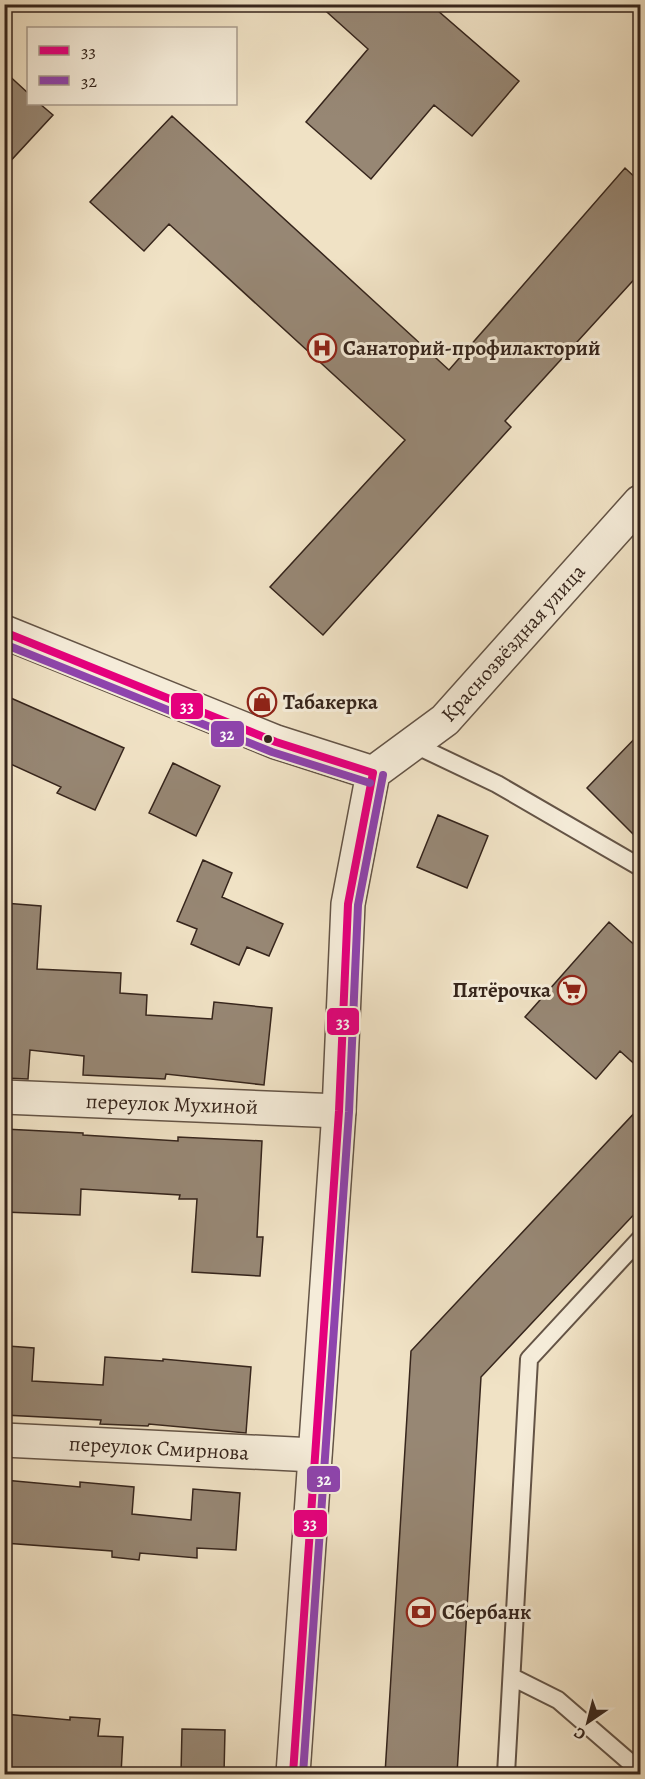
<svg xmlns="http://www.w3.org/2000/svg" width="645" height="1779" font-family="Alegreya,serif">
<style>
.building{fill:#978774;stroke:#36251c;stroke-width:1.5}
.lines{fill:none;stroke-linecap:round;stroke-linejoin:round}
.service-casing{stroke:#645446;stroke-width:20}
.minor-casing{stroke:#645446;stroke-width:36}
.tertiary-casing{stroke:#645446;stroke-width:36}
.service{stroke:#f5ecd9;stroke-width:16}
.minor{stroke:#f5ecd9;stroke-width:33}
.tertiary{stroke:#f5ecd9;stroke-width:33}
.bus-1-casing{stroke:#f5ecd9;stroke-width:12}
.bus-2-casing{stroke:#f5ecd9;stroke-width:12}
.bus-1{stroke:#e5007d;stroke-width:8}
.bus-2{stroke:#8e44ad;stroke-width:8}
.bus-dot{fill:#36251c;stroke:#f5ecd9;stroke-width:2}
.labels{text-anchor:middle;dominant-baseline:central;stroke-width:6;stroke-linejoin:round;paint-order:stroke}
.poi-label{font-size:21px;font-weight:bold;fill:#36251c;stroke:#f5ecd9;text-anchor:start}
.street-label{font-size:21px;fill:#36251c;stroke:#f5ecd9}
.line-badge{stroke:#f5ecd9;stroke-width:2}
.badge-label{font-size:16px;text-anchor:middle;font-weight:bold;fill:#fff}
</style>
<rect width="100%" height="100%" fill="#f0e2c5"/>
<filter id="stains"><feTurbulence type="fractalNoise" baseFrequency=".00333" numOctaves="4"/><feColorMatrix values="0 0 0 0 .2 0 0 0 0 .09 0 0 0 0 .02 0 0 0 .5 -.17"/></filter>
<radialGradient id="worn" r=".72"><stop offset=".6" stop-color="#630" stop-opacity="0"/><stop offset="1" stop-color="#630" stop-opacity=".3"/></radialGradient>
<!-- building -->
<path class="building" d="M 318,4 L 430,4 L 519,81 L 472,136 L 434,105 L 371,179 L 306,122 L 368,49 Z
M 4,71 L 28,93 L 28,104 L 40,104 L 53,115 L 4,168 Z
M 172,116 L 449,370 L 625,168 L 640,182 L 640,273 L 505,421 L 511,427 L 323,635 L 270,587 L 405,440 L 169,224 L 144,251 L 90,202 Z
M 4,695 L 124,748 L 95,810 L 57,793 L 61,787 L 4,761 Z
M 640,733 L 640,841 L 587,788 Z
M 173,763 L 220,786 L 196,836 L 149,813 Z
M 438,815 L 488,836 L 467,888 L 417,867 Z
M 203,860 L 232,873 L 222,897 L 283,924 L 269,956 L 247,947 L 239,965 L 191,944 L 197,929 L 177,921 Z
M 4,903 L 41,906 L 37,969 L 121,973 L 120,993 L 147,995 L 146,1015 L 212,1019 L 214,1002 L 272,1008 L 264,1085 L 166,1074 L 165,1079 L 83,1075 L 84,1056 L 30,1050 L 28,1079 L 4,1078 Z
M 609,922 L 640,950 L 640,1069 L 620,1051 L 596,1079 L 525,1017 Z
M 640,1107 L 640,1208 L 481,1377 L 457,1774 L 385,1774 L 411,1351 Z
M 4,1129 L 83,1133 L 83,1135 L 178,1141 L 178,1137 L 262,1141 L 257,1237 L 263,1237 L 260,1276 L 192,1272 L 197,1199 L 179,1199 L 180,1195 L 81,1189 L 80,1215 L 4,1212 Z
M 8,1346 L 34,1348 L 32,1381 L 103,1385 L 105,1357 L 163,1361 L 163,1359 L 251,1367 L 246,1433 L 149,1424 L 148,1426 L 100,1424 L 101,1420 L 4,1415 L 4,1356 L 7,1356 Z
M 4,1480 L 80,1487 L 80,1482 L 134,1487 L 132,1514 L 191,1520 L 193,1489 L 240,1493 L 236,1550 L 197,1548 L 197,1558 L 140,1553 L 139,1560 L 112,1557 L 112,1551 L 4,1543 Z
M 4,1714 L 70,1720 L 70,1717 L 100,1719 L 98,1736 L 123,1737 L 121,1774 L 4,1773 Z
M 182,1729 L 225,1730 L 224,1774 L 181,1774 Z"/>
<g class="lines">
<!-- service casing -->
<g class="service-casing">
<path id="service" d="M 413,744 L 497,784 L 640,867
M 512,1677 L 558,1700 L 640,1771
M 506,1774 L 529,1359 L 640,1239"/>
</g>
<!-- minor casing -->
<g class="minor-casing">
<path id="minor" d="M 4,1097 L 339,1111
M 4,1440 L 314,1455"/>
</g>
<!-- tertiary casing -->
<g class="tertiary-casing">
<path id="tertiary" d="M 4,632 L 276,742 L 373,773
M 293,1774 L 339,1111 L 348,904 L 373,773 L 445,720 L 640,502"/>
</g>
<!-- service -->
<use href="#service" class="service"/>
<!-- minor -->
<use href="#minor" class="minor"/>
<!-- tertiary -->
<use href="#tertiary" class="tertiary"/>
<!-- bus-1 casing -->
<g class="bus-1-casing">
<path id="bus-1" d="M 4,632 L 276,742 L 373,773
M 293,1774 L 339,1111 L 348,904 L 373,773"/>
</g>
<!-- bus-2 casing -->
<g class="bus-2-casing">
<path id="bus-2" d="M 4,644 L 272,752 L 370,783
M 303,1774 L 349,1112 L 358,905 L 383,775"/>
</g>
<!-- bus-1 -->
<use href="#bus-1" class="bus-1"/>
<!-- bus-2 -->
<use href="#bus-2" class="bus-2"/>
</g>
<!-- icons -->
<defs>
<g id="hospital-ring" transform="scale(1.5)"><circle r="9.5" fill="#f5ecd9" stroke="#8f2418" stroke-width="1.5"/><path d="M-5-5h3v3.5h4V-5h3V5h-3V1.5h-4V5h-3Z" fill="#8f2418"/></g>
<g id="shop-ring" transform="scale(1.5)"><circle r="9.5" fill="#f5ecd9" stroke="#8f2418" stroke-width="1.5"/><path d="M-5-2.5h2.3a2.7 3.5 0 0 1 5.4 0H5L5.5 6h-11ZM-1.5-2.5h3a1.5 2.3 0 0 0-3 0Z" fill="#8f2418"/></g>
<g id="supermarket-ring" transform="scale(1.5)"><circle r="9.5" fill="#f5ecd9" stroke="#8f2418" stroke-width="1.5"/><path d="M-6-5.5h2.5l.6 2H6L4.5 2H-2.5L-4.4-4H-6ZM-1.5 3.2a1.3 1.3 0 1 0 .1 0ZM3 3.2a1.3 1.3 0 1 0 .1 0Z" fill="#8f2418"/></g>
<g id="bank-ring" transform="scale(1.5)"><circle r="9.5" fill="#f5ecd9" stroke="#8f2418" stroke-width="1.5"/><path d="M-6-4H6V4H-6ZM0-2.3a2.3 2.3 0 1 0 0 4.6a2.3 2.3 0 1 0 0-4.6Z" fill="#8f2418"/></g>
</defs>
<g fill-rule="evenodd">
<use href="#hospital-ring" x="322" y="348"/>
<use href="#shop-ring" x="262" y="702"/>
<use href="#supermarket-ring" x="572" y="990"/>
<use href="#bank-ring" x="421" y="1612"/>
</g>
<!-- markers -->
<circle class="bus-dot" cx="268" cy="739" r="5"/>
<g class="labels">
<!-- poi labels -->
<g class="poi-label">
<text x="343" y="348">Cанаторий-профилакторий</text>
<text x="283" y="702">Табакерка</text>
<text x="551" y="990" text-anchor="end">Пятёрочка</text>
<text x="442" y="1612">Сбербанк</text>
</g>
<!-- street labels -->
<g class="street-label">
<text transform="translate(513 643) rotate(-48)">Краснозвёздная улица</text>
<text transform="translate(172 1104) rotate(2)">переулок Мухиной</text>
<text transform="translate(159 1448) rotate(3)">переулок Смирнова</text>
</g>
</g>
<g class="line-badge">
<rect x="170" y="692" width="34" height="28" rx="6" fill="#e5007d"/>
<rect x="210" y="720" width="35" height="28" rx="6" fill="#8e44ad"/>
<rect x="326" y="1007" width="34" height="29" rx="6" fill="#e5007d"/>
<rect x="306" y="1465" width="35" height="28" rx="6" fill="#8e44ad"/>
<rect x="293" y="1509" width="35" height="29" rx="6" fill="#e5007d"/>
</g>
<g class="badge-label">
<text x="187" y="712">33</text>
<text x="227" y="740">32</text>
<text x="343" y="1028">33</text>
<text x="324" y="1485">32</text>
<text x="310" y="1529">33</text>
</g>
<!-- margin -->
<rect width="645" height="1779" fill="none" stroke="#f0e2c5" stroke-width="24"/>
<rect x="6" y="6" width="633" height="1767" fill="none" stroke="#36251c" stroke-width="3"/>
<rect x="12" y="12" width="621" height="1755" fill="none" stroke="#36251c" stroke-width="1.5"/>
<!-- legend -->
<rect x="27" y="27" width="210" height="78" fill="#f5ecd9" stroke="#a99c8d" stroke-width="1.5"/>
<rect x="39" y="46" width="30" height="9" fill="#e5007d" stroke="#a99c8d" stroke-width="1.5"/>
<text x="81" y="57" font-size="18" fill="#36251c">33</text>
<rect x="39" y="76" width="30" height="9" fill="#8e44ad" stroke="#a99c8d" stroke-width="1.5"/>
<text x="81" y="87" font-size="18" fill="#36251c">32</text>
<!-- north arrow -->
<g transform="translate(588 1722) rotate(215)" stroke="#f5ecd9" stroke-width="4.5" paint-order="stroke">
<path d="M0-4.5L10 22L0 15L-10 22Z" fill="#36251c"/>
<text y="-9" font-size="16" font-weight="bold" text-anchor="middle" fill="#36251c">С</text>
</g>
<rect width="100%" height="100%" filter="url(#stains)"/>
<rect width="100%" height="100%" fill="url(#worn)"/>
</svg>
